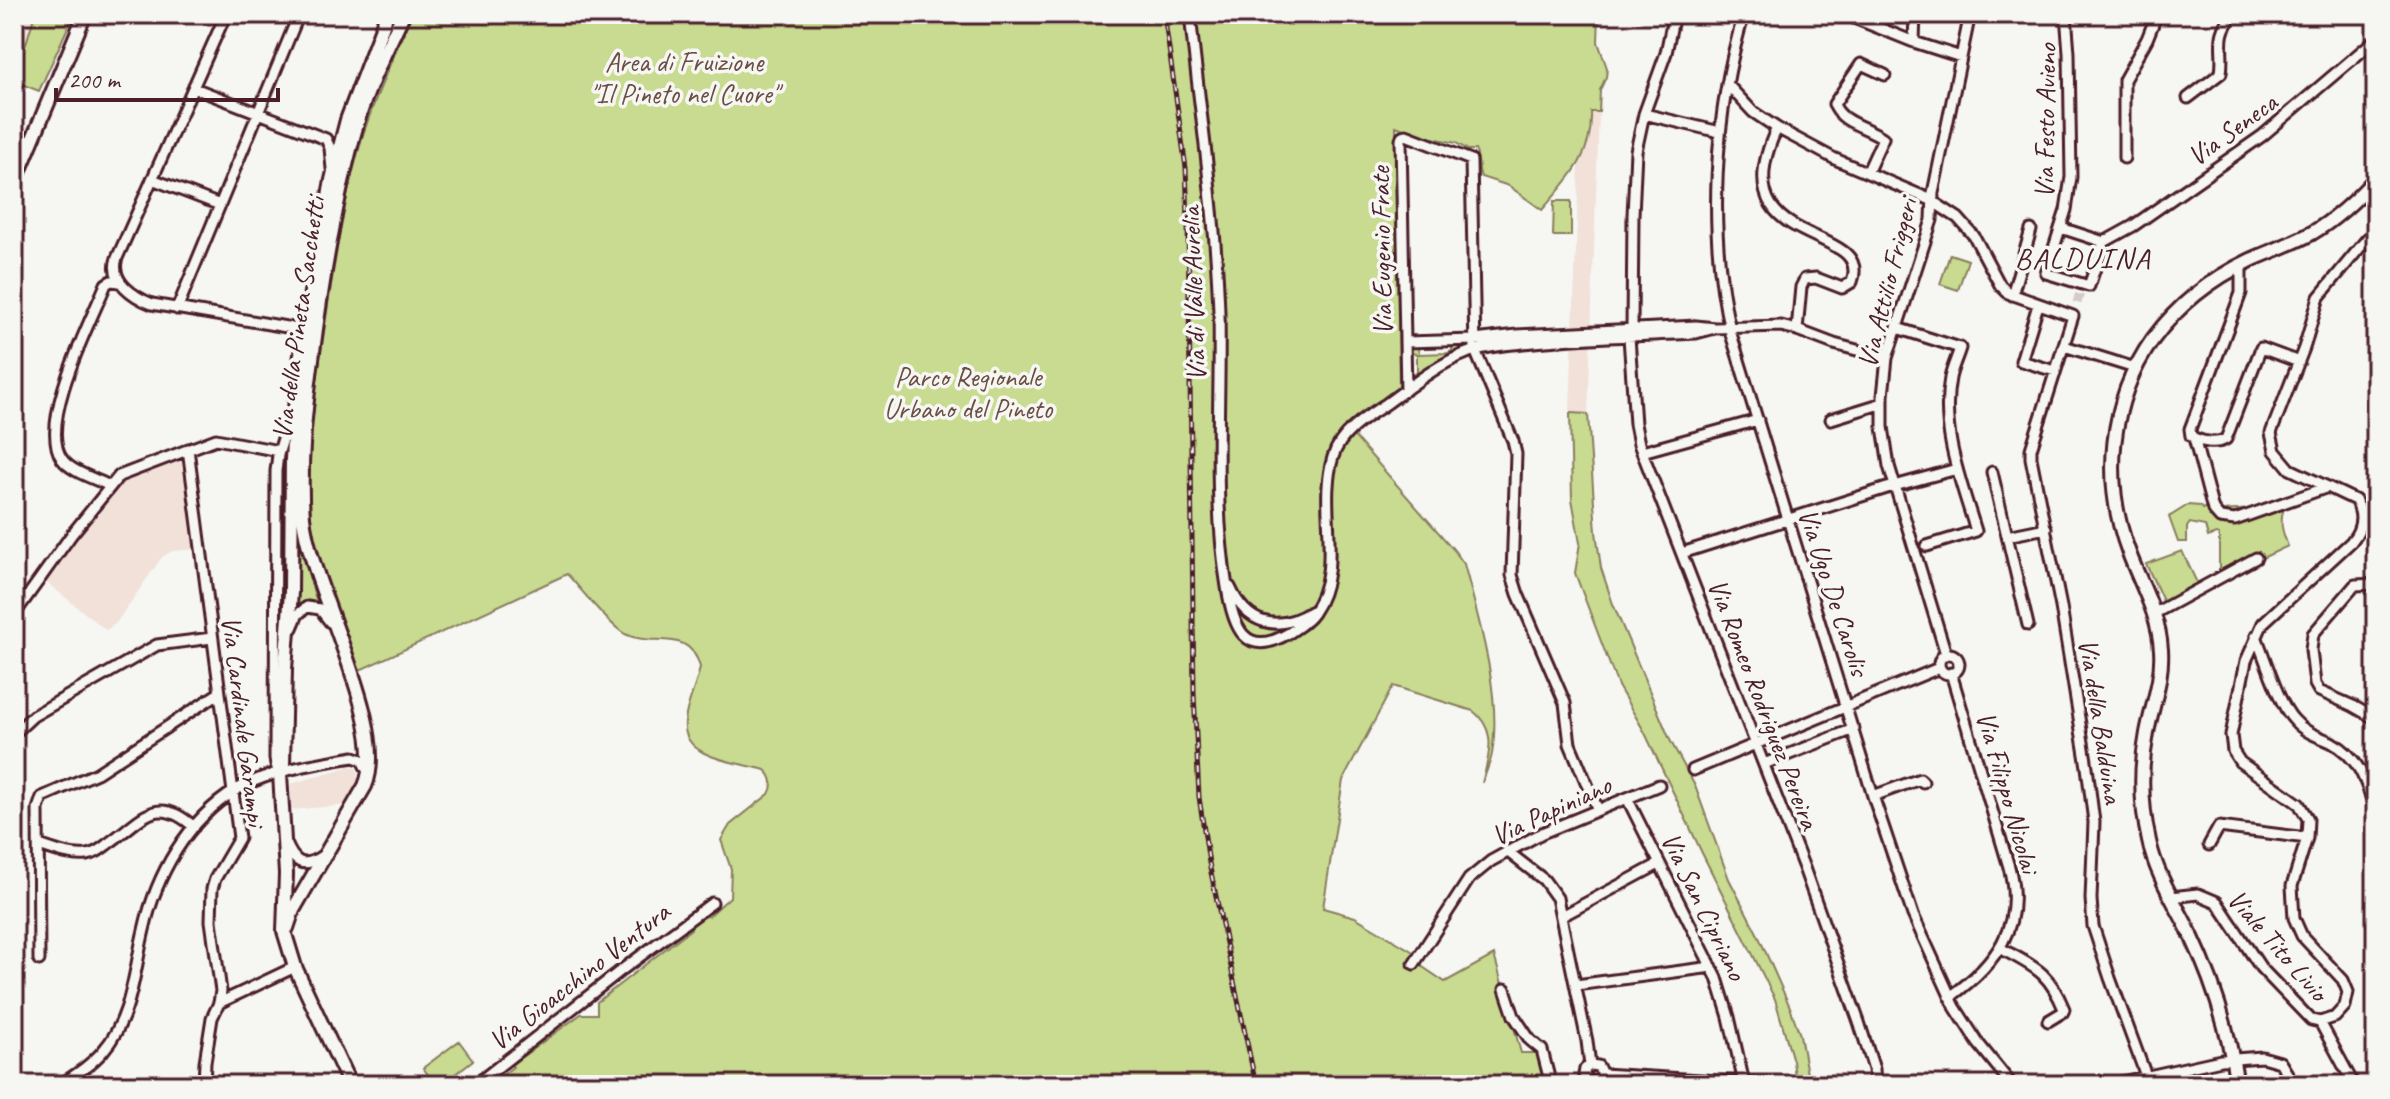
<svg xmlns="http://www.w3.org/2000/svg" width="2390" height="1099" font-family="Caveat,sans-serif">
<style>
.built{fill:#f1e1d8}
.green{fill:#c8db90;stroke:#897d5e;stroke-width:2}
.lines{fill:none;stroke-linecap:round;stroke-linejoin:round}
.minor-tunnel{stroke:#d4cbca;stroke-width:9;stroke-dasharray:9 4.5;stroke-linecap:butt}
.minor-casing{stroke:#4a1f2b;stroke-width:15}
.major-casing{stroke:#4a1f2b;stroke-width:18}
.minor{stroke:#f6f6f2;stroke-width:9}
.major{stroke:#f6f6f2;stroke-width:12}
.rail-casing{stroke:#4a1f2b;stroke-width:5}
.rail{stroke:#f6f6f2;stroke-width:2;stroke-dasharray:6;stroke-linecap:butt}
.labels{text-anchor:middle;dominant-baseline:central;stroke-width:7;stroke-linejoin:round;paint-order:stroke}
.park-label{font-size:28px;fill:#6a4e44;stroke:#f6f6f2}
.street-label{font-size:28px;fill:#4a1f2b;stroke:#f6f6f2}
.neighbourhood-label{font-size:30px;letter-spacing:2px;fill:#4a1f2b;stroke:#f6f6f2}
</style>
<rect width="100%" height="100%" fill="#f6f6f2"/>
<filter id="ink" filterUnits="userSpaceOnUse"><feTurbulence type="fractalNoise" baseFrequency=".0125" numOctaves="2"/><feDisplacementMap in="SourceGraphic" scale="16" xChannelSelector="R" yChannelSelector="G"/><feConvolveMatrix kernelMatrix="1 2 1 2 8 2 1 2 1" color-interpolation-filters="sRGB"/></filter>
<g filter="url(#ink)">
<!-- built -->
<path class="built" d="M 14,14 L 35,14 L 21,60 L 14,67 Z
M 1581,111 L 1599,112 L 1588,414 L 1570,413 Z
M 184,458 L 197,549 L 172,551 L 162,557 L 116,623 L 106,630 L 45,581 L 120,481 Z
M 351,766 L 356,768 L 358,773 L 356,790 L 346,805 L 291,810 L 291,784 Z"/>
<!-- green -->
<path class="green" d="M 35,14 L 74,14 L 39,91 L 14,81 L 14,67 L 21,60 Z
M 412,14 L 1599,14 L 1598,42 L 1607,68 L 1606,77 L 1600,90 L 1599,112 L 1591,112 C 1593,156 1569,179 1542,210 L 1509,186 L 1481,177 C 1477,168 1480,158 1475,150 L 1468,150 L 1456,143 L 1419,135 L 1396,126 L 1399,387 L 1345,426 L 1454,550 L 1464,564 C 1479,621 1502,695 1492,754 C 1490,763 1486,773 1482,783 C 1489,756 1498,731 1473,711 L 1393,686 L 1343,780 L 1323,908 L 1355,917 L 1415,953 L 1411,959 L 1445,982 L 1494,955 L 1521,1053 L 1541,1053 L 1547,1085 L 489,1085 L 513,1067 L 511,1065 L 581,1014 L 597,1014 L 597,1002 L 691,929 L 690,927 L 700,917 L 709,916 L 730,897 L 731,869 L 721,840 L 730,825 L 769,794 C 774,785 773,777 765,770 C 740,762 681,760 685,722 C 686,704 697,685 700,667 C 689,626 654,648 625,634 C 609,625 581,589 567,574 L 358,671 C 341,626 321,580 313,533 C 304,473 313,411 321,352 C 332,279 342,202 364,132 C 377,91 395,53 412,14 Z
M 1554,201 L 1571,201 L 1571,236 L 1553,236 Z
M 1950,254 L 1968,260 L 1958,290 L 1940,284 Z
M 1452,346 L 1457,346 L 1460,350 L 1415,378 L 1410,375 L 1417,373 L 1417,354 L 1411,353 L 1411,348 L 1418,348 L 1419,354 L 1448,353 L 1452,351 Z
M 1570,413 L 1588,414 L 1596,532 L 1601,568 L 1613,604 L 1670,740 L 1695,786 L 1729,879 L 1758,935 L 1790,1007 L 1800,1035 L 1809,1085 L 1796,1085 L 1793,1061 L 1775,999 L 1702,853 L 1644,731 L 1618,686 L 1575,573 L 1580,543 L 1572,499 Z
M 2188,505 L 2200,506 L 2202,509 L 2210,506 L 2218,513 C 2229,508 2243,512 2255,508 L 2262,516 L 2284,508 C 2279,522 2282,531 2288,546 L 2256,561 L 2219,572 L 2219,535 L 2216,534 L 2208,537 L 2205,526 L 2190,523 L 2187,527 L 2187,542 L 2178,542 L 2169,517 Z
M 299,542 L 317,603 L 308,601 L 298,605 Z
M 2182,551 L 2198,585 L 2164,603 L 2146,564 Z
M 459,1041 L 473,1060 L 441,1085 L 436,1085 L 423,1068 Z"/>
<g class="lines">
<!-- minor-tunnel -->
<path class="minor-tunnel" d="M 2077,303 L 2081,289"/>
<!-- minor casing -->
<g class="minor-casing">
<path id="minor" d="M 226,14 L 117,258 C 109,281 134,297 152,304 L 304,330
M 1190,14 C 1200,114 1216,213 1219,313 C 1221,403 1212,498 1227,587 C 1233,626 1244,660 1289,633 C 1298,627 1307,622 1313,613 C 1345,567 1317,508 1333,457 C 1340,433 1366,417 1386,404 C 1411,386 1438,364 1467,353 C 1483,346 1505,345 1523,343 C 1580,337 1638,336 1696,333 L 1715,328
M 1744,14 C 1714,112 1707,234 1731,334 L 1873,796 L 1913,915 L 1955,1007 L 1978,1043 L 2012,1085
M 1844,14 L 1914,42 L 1961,57
M 2066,14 L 2069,53 L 2071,177 L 2066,210 L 2046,273 L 2089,286 L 2104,242
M 1914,42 L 1915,14
M 1727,84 L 1753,112 L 1777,128 L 1835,159 L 1929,199 L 1958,218 L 1974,236 L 2000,285 L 2008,293 L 2073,316 L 2031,449 L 2031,458 L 2061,607 L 2087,767 L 2094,822 L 2091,899 L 2093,926 L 2110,978 L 2146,1076
M 194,88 L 326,139 L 330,148 L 332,169
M 2188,98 L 2221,73 C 2225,49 2214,36 2234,14
M 1644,114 L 1720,132
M 1777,128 C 1718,254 1874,221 1852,282 L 1842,288 L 1816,278 L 1805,279 L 1801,287 L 1797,330
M 2124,158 L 2124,80 L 2147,39 L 2157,14
M 1867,173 L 1883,138 C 1868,127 1840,123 1834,104 L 1861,64 L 1885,75
M 152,179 L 220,205
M 2061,228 L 2104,242
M 2104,242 L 2133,226 L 2262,136 L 2376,39
M 2241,265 L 2241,293 L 2190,429 L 2191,436 C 2200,442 2216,445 2226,439 L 2261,348 L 2299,362
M 2012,295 L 2031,230
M 2038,305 L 2021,361 L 2055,371
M 177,309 L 299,14
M 1897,328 L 1960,348 C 1957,358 1952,368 1950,378 C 1940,430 1961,482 1976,531 L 1927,546
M 1632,330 L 1633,215 L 1636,151 L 1644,114 L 1666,53 L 1674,14
M 1629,337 L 1635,424 L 1639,444 L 1804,868 L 1859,1022 L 1874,1069 L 1875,1085
M 1406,342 L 1475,340 L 1517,335 L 1696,326 L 1715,328 L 1781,326 L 1797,330 L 1834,344 L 1887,358
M 2064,346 L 2135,368
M 1406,390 L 1401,140 L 1402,136 L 1406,135 L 1471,160 L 1475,350 L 1513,441 L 1516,454 L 1512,575 L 1518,594 L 1565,703 L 1570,744 L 1598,810
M 1831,419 L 1883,403
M 2194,438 L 2213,510 L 2220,518 L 2235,520 L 2328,487
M 188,449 L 239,838 L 215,879 L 212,889 L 211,921 L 221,991 L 219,1003 L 212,1018 L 205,1062 L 204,1085
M 1642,452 L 1758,420
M 1992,472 L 2028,625
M 110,486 C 96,479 71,472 62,459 C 37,423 91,321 106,284 L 111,281 L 120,282
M 2007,536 L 2046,528
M 1682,553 L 1887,488 L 1957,469
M 2376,584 L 2355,585 L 2313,634 L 2311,650 L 2315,684 L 2319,691 L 2353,706 L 2376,719
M 1230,587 C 1247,625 1277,633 1312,611
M 2155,613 L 2256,558
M 14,615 L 72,534 L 119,476 L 216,439 L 279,451
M 292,628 L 298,614 L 307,607 L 320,609 L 330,622
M 2256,636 C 2265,658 2279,705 2294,720 C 2304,732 2317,736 2331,742 C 2360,757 2367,784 2376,813
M 1946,654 L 1889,466 L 1883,427 L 1883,396 L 1887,358 L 1932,220 L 1933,193 L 1970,14
M1939 664a10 10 0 1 1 20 0a10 10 0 1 1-20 0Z
M 18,730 L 33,716 L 157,645 L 212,638
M 1764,764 L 1854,729
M 1693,770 L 1939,668
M 280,774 L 276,765 L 275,758 L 276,471 L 278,455 L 291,412
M 1873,796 L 1920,779 L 1923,782
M 1627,798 L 1717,978 L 1729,1017 L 1744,1083
M 286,843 C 294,863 303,869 322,856
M 39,845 C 54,850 71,857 87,855 C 96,854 102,848 109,843 C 142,820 156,793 194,827
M 2209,845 L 2219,827 L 2307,838
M 1507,851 L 1544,880 L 1557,898 L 1587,1041 L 1590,1065
M 2171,897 L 2198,894 L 2217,902 L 2261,968 L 2311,1020 L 2320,1022 L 2335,1017 L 2345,1006 L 2348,992 L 2343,980 L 2302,936 L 2294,918 L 2292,886 L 2307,838 L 2308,819 L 2299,804 L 2240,762 L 2233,751 L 2231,735 L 2246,661 L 2263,623 L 2351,542 C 2362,529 2365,515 2355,500 L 2290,469 L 2275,451 L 2271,433 L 2304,348 L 2319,297 L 2376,228
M 1562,916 L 1659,864
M 2000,948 C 2034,967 2048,970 2064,1009 L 2063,1012 L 2048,1021
M 39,960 L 38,809 L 42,797 L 97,773 L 219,693
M 1414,964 L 1469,879 L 1491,861 L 1542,833 L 1659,785
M 1576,985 L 1712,967
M 1505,989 L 1514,1016 L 1530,1040 L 1542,1050 L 1551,1085
M 1950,997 C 1996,964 2025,926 2009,867 L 1951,673
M 219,1003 L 295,967
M 2320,1022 L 2354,1085
M 1602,1074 L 1783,1085
M 1589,1082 L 1584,1075 L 1585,1069 L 1590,1065 L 1598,1066 L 1602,1074
M 60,1085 C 75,1075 91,1065 103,1051 C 132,1018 134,971 144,930 C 156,875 187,820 236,790 C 267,771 318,763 354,757 L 362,760 L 368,772
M 475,1085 L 619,972 L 712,903
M 2108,1085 L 2221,1060 L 2262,1057 L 2280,1062 L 2288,1075 L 2290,1085"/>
</g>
<!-- major casing -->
<g class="major-casing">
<path id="major" d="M 14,184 L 85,14
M 287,928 L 293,910 L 365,786 C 391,727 310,588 303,517 C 299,465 305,411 312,359 C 322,280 335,198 358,120 C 369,83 387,49 403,14
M 350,1085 L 295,967 L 284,931 L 286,874 L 280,774 L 283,764 L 285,669 L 291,592 L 292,459 L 296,395 L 304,330 L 332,180 L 340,147 L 347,120 L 387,14
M 2237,1085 C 2229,1032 2214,983 2191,935 C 2176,904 2156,875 2149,841 C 2141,806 2140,769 2147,733 C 2152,706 2163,678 2161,650 C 2159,614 2141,585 2129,553 C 2102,482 2109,401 2153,339 C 2178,305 2213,278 2251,260 C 2271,251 2292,244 2312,233 C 2336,219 2357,199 2376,178"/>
</g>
<!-- minor -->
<use href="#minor" class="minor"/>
<!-- major -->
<use href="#major" class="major"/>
<!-- rail casing -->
<g class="rail-casing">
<path id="rail" d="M 1164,14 L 1186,168 L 1188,220 L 1194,693 L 1199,797 L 1209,863 L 1256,1085"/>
</g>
<!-- rail -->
<use href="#rail" class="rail"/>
</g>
</g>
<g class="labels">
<!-- park labels -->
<g class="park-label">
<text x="684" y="61">Area di Fruizione<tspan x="684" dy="32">"Il Pineto nel Cuore"</tspan></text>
<text x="968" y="376">Parco Regionale<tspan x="968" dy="32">Urbano del Pineto</tspan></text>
</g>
<!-- street labels -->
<g class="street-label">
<text transform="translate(2045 121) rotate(-89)">Via Festo Avieno</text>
<text transform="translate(2232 129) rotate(-36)">Via Seneca</text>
<text transform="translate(1381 251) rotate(-91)">Via Eugenio Frate</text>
<text transform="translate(1887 283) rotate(-76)">Via Attilio Friggeri</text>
<text transform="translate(1193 294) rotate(-92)">Via di Valle Aurelia</text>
<text transform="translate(298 318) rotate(-82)">Via della Pineta Sacchetti</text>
<text transform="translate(1834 592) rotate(72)">Via Ugo De Carolis</text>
<text transform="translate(1764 704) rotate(69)">Via Romeo Rodriguez Pereira</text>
<text transform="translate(244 721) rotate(83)">Via Cardinale Garampi</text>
<text transform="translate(2101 721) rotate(81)">Via della Balduina</text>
<text transform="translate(2008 792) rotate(74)">Via Filippo Nicolai</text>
<text transform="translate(1551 810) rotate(-25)">Via Papiniano</text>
<text transform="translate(1704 906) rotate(64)">Via San Cipriano</text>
<text transform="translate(2278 945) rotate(49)">Viale Tito Livio</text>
<text transform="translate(579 976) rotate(-38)">Via Gioacchino Ventura</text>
</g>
<!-- neighbourhood labels -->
<g class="neighbourhood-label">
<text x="2083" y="258">BALDUINA</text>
</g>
</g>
<!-- margin -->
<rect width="2390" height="1099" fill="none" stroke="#f6f6f2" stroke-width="48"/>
<rect x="24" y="24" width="2342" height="1051" fill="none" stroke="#4a1f2b" stroke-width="3" filter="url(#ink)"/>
<!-- scale -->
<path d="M56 88v12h222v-12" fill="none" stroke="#4a1f2b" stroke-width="4"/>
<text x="68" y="88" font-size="24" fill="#4a1f2b" stroke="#f6f6f2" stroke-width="6" paint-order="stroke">200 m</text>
</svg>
